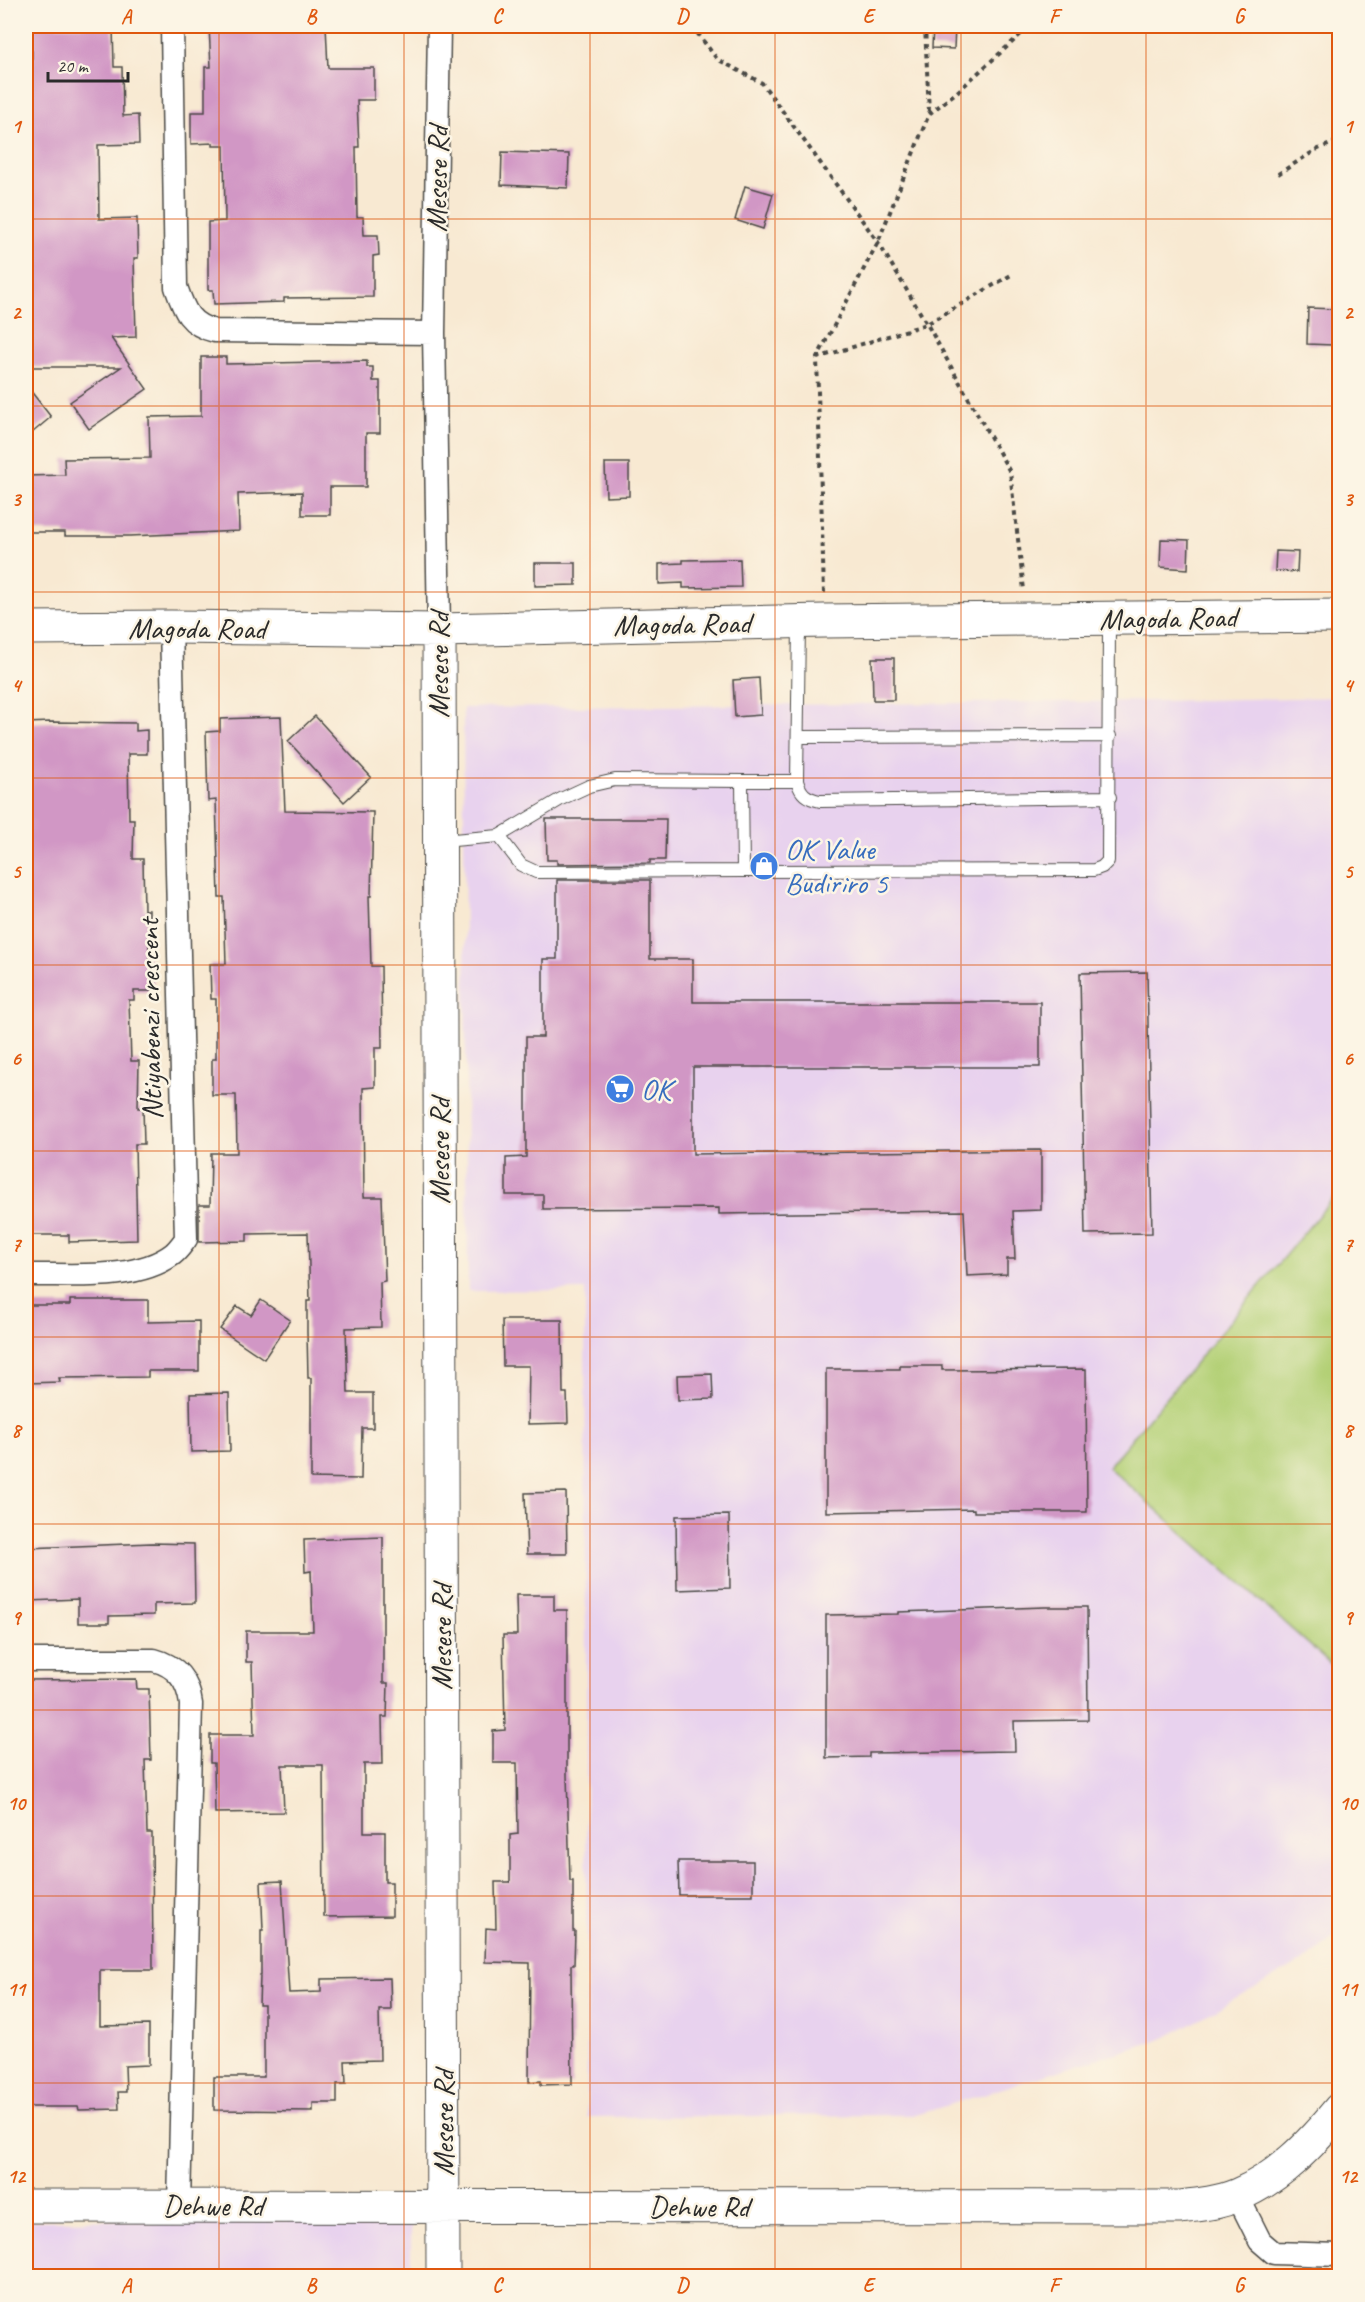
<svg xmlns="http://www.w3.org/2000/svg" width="1365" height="2302" font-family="Caveat,sans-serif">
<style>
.built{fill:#e8d2ee}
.green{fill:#b3d076;stroke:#6f7e50;stroke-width:1.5}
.building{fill:#d197c5}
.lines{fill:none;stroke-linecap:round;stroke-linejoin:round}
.lane-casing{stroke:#4a4844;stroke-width:14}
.street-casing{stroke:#4a4844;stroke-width:25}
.secondary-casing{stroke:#4a4844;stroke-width:35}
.path{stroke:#4a4844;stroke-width:4;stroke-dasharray:4.5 4.5;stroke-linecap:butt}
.lane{stroke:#fff;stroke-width:12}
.street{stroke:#fff;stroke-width:22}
.secondary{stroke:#fff;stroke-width:33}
.grid{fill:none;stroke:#df570e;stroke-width:1.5;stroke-opacity:0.55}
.labels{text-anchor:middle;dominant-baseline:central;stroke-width:5;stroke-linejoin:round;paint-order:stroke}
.street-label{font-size:30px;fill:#2b2b2b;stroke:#fcf5e5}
.shop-label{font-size:30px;fill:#366cbe;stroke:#fcf5e5;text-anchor:start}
.neatline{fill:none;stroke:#df570e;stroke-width:2}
.grid-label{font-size:20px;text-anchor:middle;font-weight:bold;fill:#df570e}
</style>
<rect width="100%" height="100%" fill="#fcf5e5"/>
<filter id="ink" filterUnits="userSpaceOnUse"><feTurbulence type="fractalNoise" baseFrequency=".0167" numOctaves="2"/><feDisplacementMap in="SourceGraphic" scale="12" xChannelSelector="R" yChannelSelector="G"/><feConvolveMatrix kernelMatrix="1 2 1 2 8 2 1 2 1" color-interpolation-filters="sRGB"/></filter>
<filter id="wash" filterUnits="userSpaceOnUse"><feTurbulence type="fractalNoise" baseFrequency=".008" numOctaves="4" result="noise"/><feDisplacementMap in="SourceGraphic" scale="24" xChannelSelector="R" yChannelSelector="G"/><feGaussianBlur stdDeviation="1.35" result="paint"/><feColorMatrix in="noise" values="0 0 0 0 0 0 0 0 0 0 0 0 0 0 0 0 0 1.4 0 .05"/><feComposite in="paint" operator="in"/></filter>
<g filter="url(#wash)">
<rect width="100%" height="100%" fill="#f8e9d2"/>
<!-- built -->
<path class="built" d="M 1339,697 L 1340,1933 L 1309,1958 L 1165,2038 L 916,2115 L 587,2117 L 585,1290 L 468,1291 L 463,708 L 1160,701 Z
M 411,2219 L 411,2276 L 26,2276 L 26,2221 Z"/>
<!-- green -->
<path class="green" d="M 1339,1191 L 1339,1671 L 1108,1467 Z"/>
<g id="blocks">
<!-- building -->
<path class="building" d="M 26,26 L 113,26 L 114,67 L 122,67 L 123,116 L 138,115 L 139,144 L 98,145 L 99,219 L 137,218 L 138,258 L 134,258 L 136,337 L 111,338 L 147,389 L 89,429 L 70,402 L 121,367 L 26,367 L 26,119 L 31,119 L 32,51 L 26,51 Z
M 209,26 L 326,26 L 328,68 L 374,68 L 374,100 L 357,100 L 359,147 L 356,147 L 357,217 L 363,217 L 364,235 L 378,235 L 379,255 L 373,256 L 373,297 L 284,298 L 284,302 L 214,304 L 213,290 L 208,290 L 208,222 L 225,221 L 224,146 L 213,146 L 213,143 L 191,144 L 191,112 L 205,112 L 205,67 L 211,67 Z
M 933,26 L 955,26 L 954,49 L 932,48 Z
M 502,152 L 569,154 L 568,188 L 501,185 Z
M 745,186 L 773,194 L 763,229 L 735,220 Z
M 1308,308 L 1335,309 L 1333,345 L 1307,344 Z
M 201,357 L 226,357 L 226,364 L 367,361 L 367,367 L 373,367 L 373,381 L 380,381 L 380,433 L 366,433 L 366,487 L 330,487 L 330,515 L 302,515 L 302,492 L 238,494 L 239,531 L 130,536 L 65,536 L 65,532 L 26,532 L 26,476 L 65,475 L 64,459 L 150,458 L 149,417 L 201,416 Z
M 26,385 L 51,417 L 26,438 Z
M 605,463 L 629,463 L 629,496 L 606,497 Z
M 1161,539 L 1189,540 L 1188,569 L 1160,567 Z
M 1276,551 L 1298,552 L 1297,572 L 1275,571 Z
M 740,559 L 741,587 L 683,588 L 683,583 L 659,584 L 659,564 L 683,563 L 683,560 Z
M 535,563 L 576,563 L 576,585 L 535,586 Z
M 872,658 L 894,658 L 894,700 L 873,700 Z
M 759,678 L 761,715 L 735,717 L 733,680 Z
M 315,716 L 371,777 L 344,802 L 288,741 Z
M 281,717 L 285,811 L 373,812 L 371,896 L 369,896 L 371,966 L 381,966 L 382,1048 L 375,1048 L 375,1087 L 363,1088 L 364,1197 L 382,1197 L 385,1281 L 380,1282 L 381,1327 L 346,1328 L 348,1393 L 373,1393 L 373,1428 L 362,1428 L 361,1479 L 311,1478 L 311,1378 L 308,1378 L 307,1332 L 307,1301 L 310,1301 L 308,1233 L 247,1234 L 247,1241 L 199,1242 L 199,1205 L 210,1205 L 211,1153 L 237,1153 L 236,1095 L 212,1095 L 212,1059 L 216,1059 L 216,999 L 211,999 L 210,964 L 226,964 L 224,897 L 219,897 L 216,800 L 208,801 L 206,732 L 220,731 L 220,719 Z
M 51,722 L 136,723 L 136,731 L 147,730 L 147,754 L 128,754 L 129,819 L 134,819 L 133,859 L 143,859 L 144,910 L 149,910 L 149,963 L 153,963 L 153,991 L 134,991 L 134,1000 L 129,1000 L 131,1061 L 139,1061 L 138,1108 L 143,1108 L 144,1144 L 135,1144 L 137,1240 L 69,1242 L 69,1235 L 26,1235 L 26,723 Z
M 546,819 L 666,819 L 665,860 L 650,860 L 650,863 L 557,864 L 557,860 L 547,860 Z
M 557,880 L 650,880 L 650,959 L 693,959 L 693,1002 L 1040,1002 L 1040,1067 L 693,1067 L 693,1154 L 1041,1150 L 1041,1210 L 1013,1211 L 1015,1259 L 1007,1259 L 1007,1274 L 967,1276 L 964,1211 L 719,1214 L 719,1208 L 543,1209 L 543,1195 L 506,1195 L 506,1158 L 526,1157 L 526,1037 L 543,1037 L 543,959 L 557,959 Z
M 1147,972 L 1152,1233 L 1085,1234 L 1080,973 Z
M 70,1300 L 148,1300 L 148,1322 L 199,1321 L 199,1371 L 148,1371 L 148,1377 L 59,1378 L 60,1382 L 26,1383 L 26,1305 L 70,1305 Z
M 261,1300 L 290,1320 L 264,1359 L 220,1329 L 237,1306 L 251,1315 Z
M 502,1320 L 562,1320 L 563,1393 L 567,1393 L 568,1423 L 528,1424 L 529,1366 L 503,1366 Z
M 900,1366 L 942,1366 L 942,1370 L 1086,1369 L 1087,1512 L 974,1512 L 974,1509 L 826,1512 L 826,1369 L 900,1369 Z
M 712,1374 L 713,1399 L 678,1400 L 677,1375 Z
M 229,1393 L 230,1451 L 191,1452 L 190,1394 Z
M 566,1492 L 567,1554 L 527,1554 L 525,1493 Z
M 729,1515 L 730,1588 L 677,1590 L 676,1516 Z
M 383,1537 L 383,1683 L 388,1683 L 387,1717 L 382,1717 L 383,1764 L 364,1764 L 364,1832 L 385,1832 L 385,1882 L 392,1882 L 392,1916 L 324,1917 L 323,1765 L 282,1765 L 284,1812 L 215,1813 L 214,1763 L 210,1763 L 210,1735 L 254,1735 L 252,1662 L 246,1662 L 246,1631 L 313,1631 L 311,1571 L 305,1572 L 304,1540 Z
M 152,1543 L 194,1544 L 195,1603 L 154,1604 L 154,1615 L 109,1616 L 109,1623 L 78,1623 L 78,1599 L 29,1601 L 27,1548 Z
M 516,1595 L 554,1595 L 554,1610 L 567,1610 L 567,1775 L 570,1881 L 573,1881 L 573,1931 L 575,1931 L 574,1965 L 571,1965 L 572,2084 L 541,2085 L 541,2081 L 529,2082 L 530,1963 L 485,1962 L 486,1928 L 496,1929 L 495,1882 L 510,1882 L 510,1835 L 518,1834 L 517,1763 L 493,1763 L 493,1731 L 505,1730 L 503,1635 L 517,1635 Z
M 1045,1607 L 1087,1607 L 1088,1720 L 1014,1721 L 1015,1751 L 869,1753 L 869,1757 L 826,1758 L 826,1615 L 898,1614 L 898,1612 Z
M 136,1679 L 137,1689 L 149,1689 L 151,1760 L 145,1760 L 147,1833 L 152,1833 L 153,1970 L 100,1970 L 100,2026 L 149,2025 L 149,2065 L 125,2066 L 126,2092 L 118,2092 L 119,2109 L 79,2110 L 78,2107 L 26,2107 L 26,1680 Z
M 678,1861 L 753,1861 L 753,1895 L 679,1895 Z
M 282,1881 L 289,1993 L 321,1992 L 321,1979 L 390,1978 L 391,2010 L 379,2010 L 380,2060 L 345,2061 L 346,2084 L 337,2084 L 337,2103 L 313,2103 L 313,2111 L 214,2110 L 214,2077 L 264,2077 L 264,2005 L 259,2005 L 260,1976 L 261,1976 L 261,1930 L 263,1930 L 261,1882 Z"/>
</g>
</g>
<g filter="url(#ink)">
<use href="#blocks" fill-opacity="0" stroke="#4a4844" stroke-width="1.5"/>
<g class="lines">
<!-- lane casing -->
<g class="lane-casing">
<path id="lane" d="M 799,623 L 797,781 C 801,794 806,798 820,801 L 1110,797
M 798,737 L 1110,736
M 797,781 L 742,781 L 743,871 L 1094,870 L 1102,867 L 1108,861 L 1109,619
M 499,836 L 521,865 L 536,872 L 743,871
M 442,841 L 499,836 L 561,799 L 589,786 L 615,780 L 742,781"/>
</g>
<!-- street casing -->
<g class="street-casing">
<path id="street" d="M 172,26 L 176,287 C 184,310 189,325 215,331 L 434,333
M 439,630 L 434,333 L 439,26
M 26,1275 C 70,1274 136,1282 173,1254 C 178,1250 182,1244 186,1239 L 171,627
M 26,1660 L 154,1660 C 177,1666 188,1681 191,1704 L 179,2205
M 1237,2195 L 1260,2241 L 1274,2253 L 1340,2255"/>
</g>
<!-- secondary casing -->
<g class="secondary-casing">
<path id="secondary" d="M 26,628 L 171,627 L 439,630 L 824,621 L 1340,616
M 439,630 L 443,2276
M 26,2206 L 1179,2207 C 1198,2205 1219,2203 1238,2195 C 1280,2177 1311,2144 1340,2109"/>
</g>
<!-- path -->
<path class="path" d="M 692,26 L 717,59 L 762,83 L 878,242 L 927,324 L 1010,472 L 1024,590
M 925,26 L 929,113
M 1278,174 L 1316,150 L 1340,140
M 817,358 L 927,324 L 1011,275
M 824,593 L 817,358 L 878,242 L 929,114 L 957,92 L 1030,26"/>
<!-- lane -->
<use href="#lane" class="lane"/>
<!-- street -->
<use href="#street" class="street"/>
<!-- secondary -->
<use href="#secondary" class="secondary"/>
</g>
</g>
<!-- grid -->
<path class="grid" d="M 219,26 L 219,2276M 404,26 L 404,2276M 590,26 L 590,2276M 775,26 L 775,2276M 961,26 L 961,2276M 1146,26 L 1146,2276M 26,219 L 1340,219M 26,406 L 1340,406M 26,592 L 1340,592M 26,778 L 1340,778M 26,965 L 1340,965M 26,1151 L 1340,1151M 26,1337 L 1340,1337M 26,1524 L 1340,1524M 26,1710 L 1340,1710M 26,1896 L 1340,1896M 26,2083 L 1340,2083"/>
<!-- icons -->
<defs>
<g id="shop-disc" transform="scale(1.5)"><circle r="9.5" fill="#3f7fe0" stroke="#fcf5e5"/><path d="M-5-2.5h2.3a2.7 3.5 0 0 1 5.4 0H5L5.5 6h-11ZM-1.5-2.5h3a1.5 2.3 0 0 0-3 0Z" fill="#fff"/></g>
<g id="supermarket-disc" transform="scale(1.5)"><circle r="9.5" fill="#3f7fe0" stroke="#fcf5e5"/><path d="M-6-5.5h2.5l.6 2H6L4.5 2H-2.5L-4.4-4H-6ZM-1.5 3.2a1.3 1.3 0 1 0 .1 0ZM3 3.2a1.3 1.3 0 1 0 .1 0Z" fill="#fff"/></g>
</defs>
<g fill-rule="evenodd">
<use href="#shop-disc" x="764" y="866"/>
<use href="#supermarket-disc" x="620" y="1089"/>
</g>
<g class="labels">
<!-- street labels -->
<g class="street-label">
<text transform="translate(437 179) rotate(-89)">Mesese Rd</text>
<text transform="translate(1168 618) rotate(-1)">Magoda Road</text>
<text transform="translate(682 624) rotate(-1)">Magoda Road</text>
<text x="197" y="628">Magoda Road</text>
<text transform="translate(438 665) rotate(-90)">Mesese Rd</text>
<text transform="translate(150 1019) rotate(-91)">Ntiyabenzi crescent</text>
<text transform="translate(439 1151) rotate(-90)">Mesese Rd</text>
<text transform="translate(441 1637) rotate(-90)">Mesese Rd</text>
<text transform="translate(443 2123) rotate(-90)">Mesese Rd</text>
<text x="213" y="2205">Dehwe Rd</text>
<text x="699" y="2206">Dehwe Rd</text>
</g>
<!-- shop labels -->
<g class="shop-label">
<text x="785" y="849">OK Value<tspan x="785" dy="34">Budiriro 5</tspan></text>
<text x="641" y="1089">OK</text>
</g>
</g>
<!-- margin -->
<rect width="1365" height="2302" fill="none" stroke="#fcf5e5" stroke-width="66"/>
<!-- scale -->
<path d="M48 72v9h80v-9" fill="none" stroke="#2b2b2b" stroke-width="3"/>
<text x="57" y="72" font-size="18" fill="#2b2b2b" stroke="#fcf5e5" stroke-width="4.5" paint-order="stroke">20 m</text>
<rect x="33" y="33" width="1299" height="2236" class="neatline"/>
<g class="grid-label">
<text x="126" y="23">A</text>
<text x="311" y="23">B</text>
<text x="497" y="23">C</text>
<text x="682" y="23">D</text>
<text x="868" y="23">E</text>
<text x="1054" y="23">F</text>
<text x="1239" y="23">G</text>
<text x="16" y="133">1</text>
<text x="1348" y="133">1</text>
<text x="16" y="319">2</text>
<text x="1348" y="319">2</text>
<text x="16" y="506">3</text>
<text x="1348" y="506">3</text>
<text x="16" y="692">4</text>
<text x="1348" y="692">4</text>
<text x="16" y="878">5</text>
<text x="1348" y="878">5</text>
<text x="16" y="1065">6</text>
<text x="1348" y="1065">6</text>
<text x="16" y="1251">7</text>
<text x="1348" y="1251">7</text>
<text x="16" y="1437">8</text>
<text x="1348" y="1437">8</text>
<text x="16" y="1624">9</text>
<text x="1348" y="1624">9</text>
<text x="16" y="1810">10</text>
<text x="1348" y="1810">10</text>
<text x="16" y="1996">11</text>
<text x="1348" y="1996">11</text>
<text x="16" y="2183">12</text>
<text x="1348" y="2183">12</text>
<text x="126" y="2292">A</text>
<text x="311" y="2292">B</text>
<text x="497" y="2292">C</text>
<text x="682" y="2292">D</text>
<text x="868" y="2292">E</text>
<text x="1054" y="2292">F</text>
<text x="1239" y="2292">G</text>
</g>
</svg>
